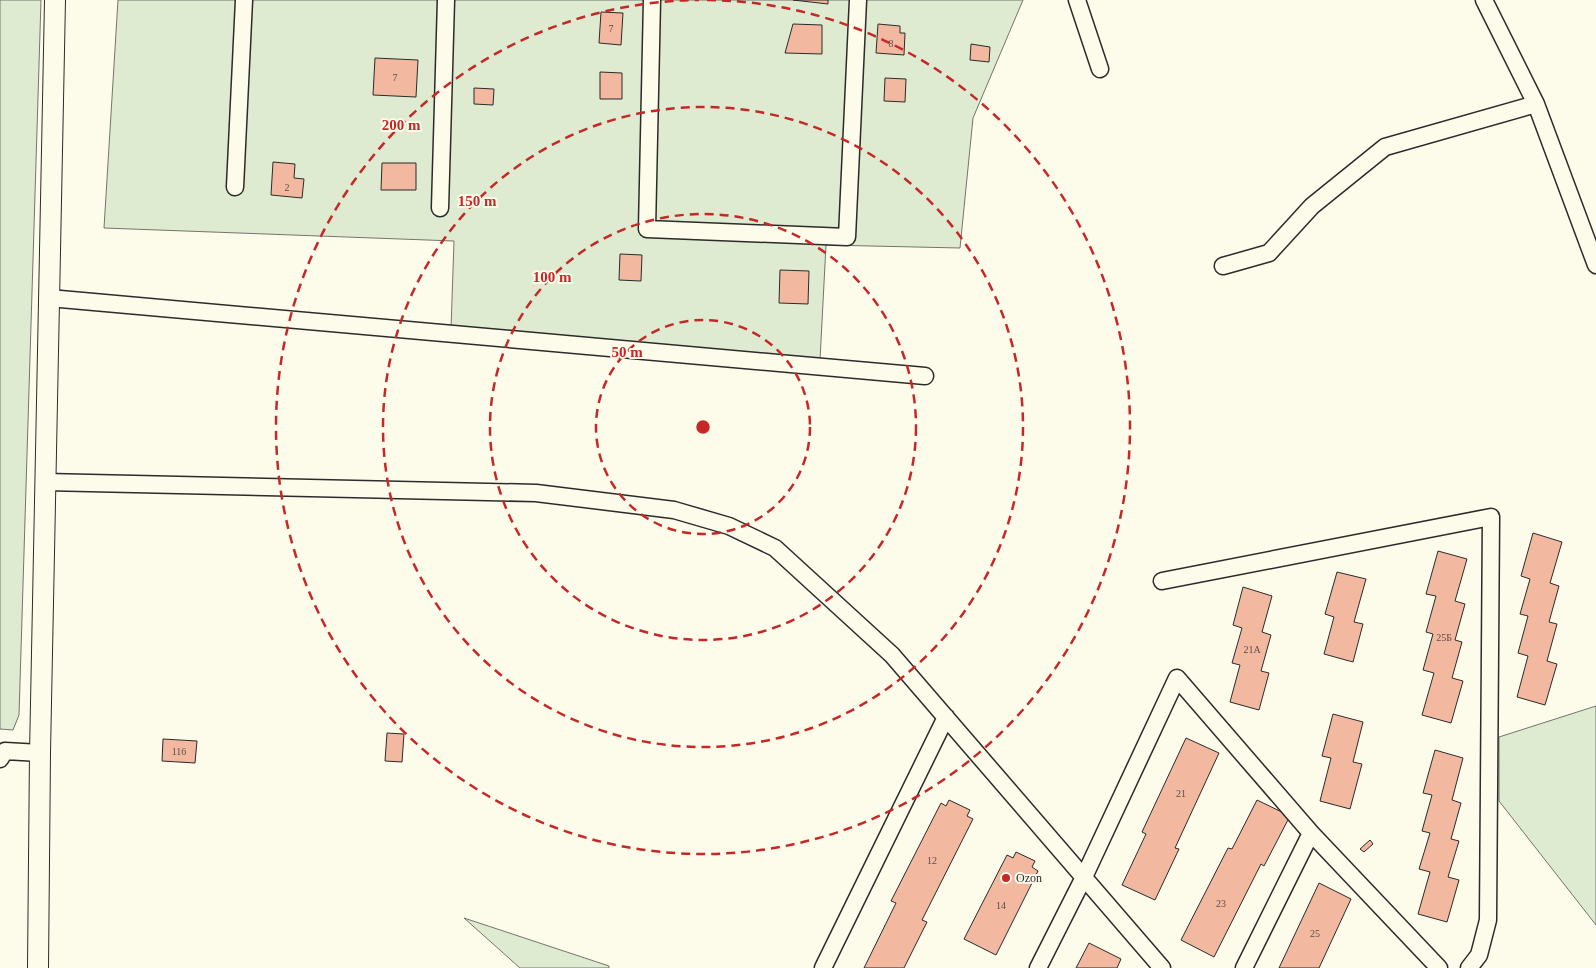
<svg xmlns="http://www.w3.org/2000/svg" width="1596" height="968" font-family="Georgia,serif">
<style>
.green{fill:#deebd1;stroke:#74746e}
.building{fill:#f2b8a0;stroke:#2b2b2b}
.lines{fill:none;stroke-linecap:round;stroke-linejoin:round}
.minor-casing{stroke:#2b2b2b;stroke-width:19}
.major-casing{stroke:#2b2b2b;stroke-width:22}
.minor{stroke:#fdfbea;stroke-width:16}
.major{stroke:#fdfbea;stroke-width:20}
.ring{fill:none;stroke:#c62828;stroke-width:2.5;stroke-dasharray:9 6}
.poi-dot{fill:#c62828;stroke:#fdfbea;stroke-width:2}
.labels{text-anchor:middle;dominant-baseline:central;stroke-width:4;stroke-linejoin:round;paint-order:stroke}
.number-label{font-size:10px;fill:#5d4e48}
.poi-label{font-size:12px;fill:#2b2b2b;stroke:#fdfbea;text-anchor:start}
.centre{fill:#c62828;stroke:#fdfbea;stroke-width:2.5}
.ring-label{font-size:15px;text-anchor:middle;font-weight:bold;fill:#c62828;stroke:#fdfbea;stroke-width:4;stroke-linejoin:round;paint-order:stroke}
</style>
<rect width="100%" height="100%" fill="#fdfbea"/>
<!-- green -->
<path class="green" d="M 0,0 L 41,0 L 19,715 L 13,730 L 0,729 Z
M 118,0 L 1023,0 L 973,118 L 960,248 L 826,245 L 820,360 L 451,329 L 454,241 L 104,228 Z
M 1596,706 L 1596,925 L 1499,801 L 1499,737 Z
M 464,918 L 609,966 L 609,968 L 520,968 Z"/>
<!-- building -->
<path class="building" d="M 793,0 L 828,0 L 828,4 Z
M 601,12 L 623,13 L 621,45 L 599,43 Z
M 793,24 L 822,25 L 822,54 L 785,53 Z
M 878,24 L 900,26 L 900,33 L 905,33 L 904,55 L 876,53 Z
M 971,44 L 990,47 L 989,62 L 970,60 Z
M 375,58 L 418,60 L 416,97 L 373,95 Z
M 600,72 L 622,73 L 622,99 L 600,99 Z
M 885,78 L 906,79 L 905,102 L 884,101 Z
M 474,88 L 494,89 L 493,105 L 474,104 Z
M 273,162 L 295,164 L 294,178 L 304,179 L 302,198 L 271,195 Z
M 382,163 L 416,163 L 416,190 L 381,190 Z
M 620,254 L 642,255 L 641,281 L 619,280 Z
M 780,270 L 809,271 L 808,304 L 779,303 Z
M 1533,533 L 1562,542 L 1550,583 L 1559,586 L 1549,622 L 1557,624 L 1547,661 L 1557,664 L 1545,705 L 1517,697 L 1528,656 L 1518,653 L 1528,616 L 1520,614 L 1530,579 L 1521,576 Z
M 1438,551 L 1467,559 L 1455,601 L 1465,604 L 1455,640 L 1462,642 L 1452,678 L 1463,681 L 1451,723 L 1422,715 L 1434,673 L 1423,670 L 1433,634 L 1426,632 L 1436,596 L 1426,594 Z
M 1337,572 L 1366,579 L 1354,622 L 1363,624 L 1353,662 L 1324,654 L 1334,617 L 1325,614 Z
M 1243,587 L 1272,596 L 1262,632 L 1271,635 L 1261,671 L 1269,673 L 1259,710 L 1230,702 L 1240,665 L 1232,663 L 1242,628 L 1233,625 Z
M 1333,714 L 1363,722 L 1353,762 L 1362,764 L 1350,809 L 1320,801 L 1331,758 L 1322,756 Z
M 387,733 L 404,734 L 402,762 L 385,761 Z
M 1186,738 L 1219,753 L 1175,848 L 1179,849 L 1155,900 L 1122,885 L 1146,834 L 1142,832 Z
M 163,739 L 197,741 L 195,763 L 162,761 Z
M 1435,750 L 1463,758 L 1452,800 L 1461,803 L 1451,839 L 1459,841 L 1448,877 L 1459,880 L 1447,922 L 1418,914 L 1430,872 L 1419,869 L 1430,833 L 1422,831 L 1432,795 L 1423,793 Z
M 949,800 L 970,810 L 967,816 L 973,819 L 922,920 L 927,922 L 904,968 L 864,968 L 896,903 L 891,901 L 941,803 L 946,806 Z
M 1257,800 L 1290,816 L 1264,866 L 1261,864 L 1214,957 L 1181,940 L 1228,848 L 1232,849 Z
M 1370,840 L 1373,844 L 1364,852 L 1360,849 Z
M 1016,852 L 1035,861 L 1032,867 L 1038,871 L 996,955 L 964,939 L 1007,855 L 1013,858 Z
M 1319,883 L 1351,899 L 1319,968 L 1279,968 Z
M 1089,943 L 1121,959 L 1117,968 L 1076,968 Z"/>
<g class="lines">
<!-- minor casing -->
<g class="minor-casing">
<path id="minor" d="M 652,0 L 647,229 L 847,237 L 858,0
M 1077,0 L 1100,69
M 1484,0 L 1536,104 L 1596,265
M 235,187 L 244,0
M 440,208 L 446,0
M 1223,266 L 1269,253 L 1312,206 L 1385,147 L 1536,104
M 49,298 L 925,376
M 45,482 L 536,493 L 674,510 L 729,526 L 775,548 L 892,655 L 1162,968
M 1162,581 L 1491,517 L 1488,920 L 1479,955 L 1469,968
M 0,759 L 5,751 L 40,753
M 823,968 L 946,717
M 1038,968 L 1084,877 L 1177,678 L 1311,833 L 1439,968
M 1244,968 L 1311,833"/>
</g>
<!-- major casing -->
<g class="major-casing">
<path id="major" d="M 38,968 L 40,753 L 55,0"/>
</g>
<!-- minor -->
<use href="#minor" class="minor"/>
<!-- major -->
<use href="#major" class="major"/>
</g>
<!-- distance rings -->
<g class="ring">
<circle cx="703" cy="427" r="107"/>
<circle cx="703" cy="427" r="213"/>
<circle cx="703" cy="427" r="320"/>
<path d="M707 0A427 427 0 1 1 699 0"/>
</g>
<!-- markers -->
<circle class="poi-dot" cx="1006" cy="878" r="5"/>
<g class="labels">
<!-- number labels -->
<g class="number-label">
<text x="611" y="28">7</text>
<text x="891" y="43">8</text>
<text x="395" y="77">7</text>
<text x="287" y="187">2</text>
<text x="1444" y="637">25Б</text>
<text x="1252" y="649">21А</text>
<text x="179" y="751">116</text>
<text x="1181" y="793">21</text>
<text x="932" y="860">12</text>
<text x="1221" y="903">23</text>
<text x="1001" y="905">14</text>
<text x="1315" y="933">25</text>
</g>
<!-- poi labels -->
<g class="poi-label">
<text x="1016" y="878">Ozon</text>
</g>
</g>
<circle cx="703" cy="427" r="8" class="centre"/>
<g class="ring-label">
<text x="401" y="130">200 m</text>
<text x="477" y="206">150 m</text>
<text x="552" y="282">100 m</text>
<text x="627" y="357">50 m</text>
</g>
</svg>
